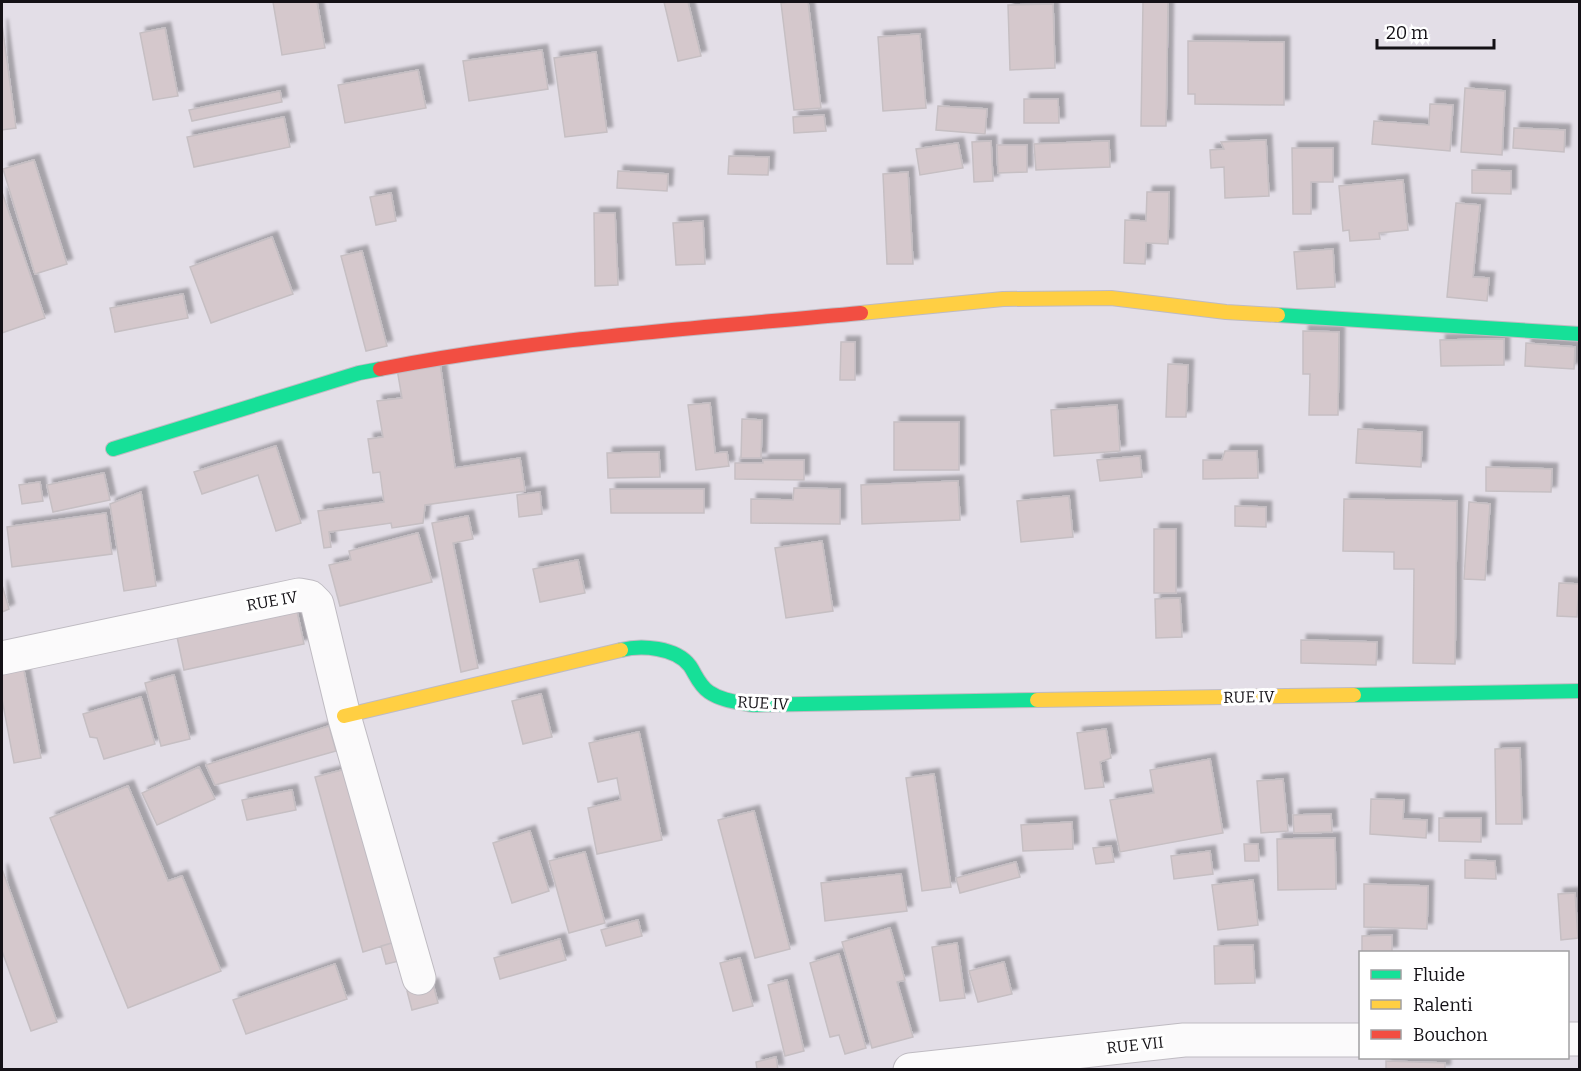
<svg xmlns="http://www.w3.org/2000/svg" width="1581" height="1071" font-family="Bitter,serif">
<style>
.building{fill:#d5c8cc;stroke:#c6bfc3;stroke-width:1.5;filter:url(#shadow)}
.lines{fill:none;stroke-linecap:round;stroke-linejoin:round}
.street-casing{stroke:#bfbbc2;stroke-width:35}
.fast-casing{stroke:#bfbbc2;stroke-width:16}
.slow-casing{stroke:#bfbbc2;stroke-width:16}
.jam-casing{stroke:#bfbbc2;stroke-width:16}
.street{stroke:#fbfafb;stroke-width:33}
.fast{stroke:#16e098;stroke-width:14}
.slow{stroke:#ffcf43;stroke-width:14}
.jam{stroke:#f24e42;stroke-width:14}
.labels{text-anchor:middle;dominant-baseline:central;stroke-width:6;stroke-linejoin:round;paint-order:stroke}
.street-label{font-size:16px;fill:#141116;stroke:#fff}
</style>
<defs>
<filter id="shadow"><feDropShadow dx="5.5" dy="-5.5" stdDeviation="1.5" flood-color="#0004"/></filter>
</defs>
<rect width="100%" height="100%" fill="#e3dee7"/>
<!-- building -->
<path class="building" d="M 273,2 L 317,2 L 325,48 L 282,55 Z
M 664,2 L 688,2 L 701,56 L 678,61 Z
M 790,2 L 808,2 L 821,108 L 794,110 L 781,3 Z
M 1143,2 L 1168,2 L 1166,126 L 1141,126 Z
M 1053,4 L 1055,68 L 1010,70 L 1008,5 Z
M 2,24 L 16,128 L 2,130 Z
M 165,28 L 178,96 L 153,100 L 140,33 Z
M 920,34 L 926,108 L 883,111 L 878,37 Z
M 1188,41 L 1284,42 L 1284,105 L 1195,104 L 1195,94 L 1188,94 Z
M 542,50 L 548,89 L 469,101 L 463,61 Z
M 596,52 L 607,132 L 565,137 L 554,58 Z
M 418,70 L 426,108 L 345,123 L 338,85 Z
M 1465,88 L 1505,91 L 1502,155 L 1461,152 Z
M 280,91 L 282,102 L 192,121 L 189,110 Z
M 1024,99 L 1058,99 L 1059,123 L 1024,123 Z
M 1430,104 L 1453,105 L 1450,151 L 1372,144 L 1374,121 L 1429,125 Z
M 938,106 L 987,109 L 985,134 L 936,130 Z
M 824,115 L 826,131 L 794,133 L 793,117 Z
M 284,117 L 290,147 L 194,167 L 187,137 Z
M 1514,128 L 1565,130 L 1564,152 L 1513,148 Z
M 1266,140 L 1269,196 L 1225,198 L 1224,167 L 1211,168 L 1210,150 L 1224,149 L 1221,142 Z
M 991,141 L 993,181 L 974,182 L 972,142 Z
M 1109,141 L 1110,167 L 1036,170 L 1034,144 Z
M 958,143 L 963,168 L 920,175 L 916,149 Z
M 997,145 L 1027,145 L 1027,172 L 998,173 Z
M 1292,148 L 1333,148 L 1333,182 L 1311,182 L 1311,214 L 1293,214 Z
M 729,156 L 769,157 L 768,175 L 728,174 Z
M 34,160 L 67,264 L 35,274 L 3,169 Z
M 1472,170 L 1511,171 L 1511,194 L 1472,193 Z
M 618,171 L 668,174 L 667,191 L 617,188 Z
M 908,172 L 913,264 L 887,264 L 883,174 Z
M 1403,180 L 1408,230 L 1379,233 L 1380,239 L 1350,241 L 1349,230 L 1343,231 L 1339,186 Z
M 2,192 L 45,318 L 2,333 Z
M 1147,192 L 1169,192 L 1168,244 L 1146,243 L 1145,264 L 1124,263 L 1125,220 L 1146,221 Z
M 391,193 L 396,221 L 376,225 L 370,197 Z
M 1456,203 L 1480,205 L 1473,277 L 1489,278 L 1487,301 L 1447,297 Z
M 594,213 L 615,213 L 618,285 L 595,286 Z
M 703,221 L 705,264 L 676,265 L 673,223 Z
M 272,237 L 293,294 L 211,323 L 190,267 Z
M 1333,249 L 1335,287 L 1297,289 L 1294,252 Z
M 362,251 L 387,346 L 366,351 L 341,256 Z
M 183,294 L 188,318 L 115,332 L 110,308 Z
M 1303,331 L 1339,332 L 1338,415 L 1309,415 L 1310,374 L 1303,374 Z
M 1504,339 L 1504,365 L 1441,366 L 1440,340 Z
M 841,342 L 855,342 L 855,380 L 840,380 Z
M 1526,343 L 1575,347 L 1574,369 L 1525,366 Z
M 440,363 L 455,468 L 520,458 L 525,491 L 425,505 L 423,523 L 392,528 L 391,523 L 329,532 L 331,547 L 324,548 L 318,511 L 384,502 L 380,472 L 373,473 L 368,439 L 383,437 L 377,401 L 402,398 L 397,369 Z
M 1168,364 L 1188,365 L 1186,417 L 1166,417 Z
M 710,403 L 715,453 L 727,452 L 729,466 L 696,470 L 688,405 Z
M 1117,405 L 1120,451 L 1054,456 L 1051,410 Z
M 742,419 L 762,420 L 761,458 L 741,458 Z
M 894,422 L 959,422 L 959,470 L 894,470 Z
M 1358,429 L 1422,432 L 1421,467 L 1356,463 Z
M 276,446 L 301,523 L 276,531 L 258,475 L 202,494 L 194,472 Z
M 1225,451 L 1257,451 L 1258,478 L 1203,479 L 1203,460 L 1222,460 Z
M 659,452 L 660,477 L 608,478 L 607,453 Z
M 1140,456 L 1142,477 L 1100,481 L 1097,460 Z
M 763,460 L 804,460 L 804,480 L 735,479 L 735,463 L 763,463 Z
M 1486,467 L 1552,469 L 1551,492 L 1486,491 Z
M 104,473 L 110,500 L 53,512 L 47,485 Z
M 958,481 L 960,520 L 862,524 L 861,485 Z
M 40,482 L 43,501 L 22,504 L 19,485 Z
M 794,488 L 840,489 L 840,524 L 751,523 L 751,499 L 793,500 Z
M 610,489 L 704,489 L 704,513 L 611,513 Z
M 141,492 L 156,586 L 124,591 L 110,504 Z
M 540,492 L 542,514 L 519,517 L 517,495 Z
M 1069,496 L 1073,537 L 1021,542 L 1017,501 Z
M 1344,499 L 1457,501 L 1455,664 L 1413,663 L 1414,569 L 1394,569 L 1394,552 L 1343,551 Z
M 1469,502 L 1490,504 L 1485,580 L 1464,579 Z
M 1235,506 L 1266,507 L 1266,527 L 1235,526 Z
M 106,513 L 112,554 L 12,567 L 7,527 Z
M 468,516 L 473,539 L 453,543 L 478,668 L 461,672 L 432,523 Z
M 1154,529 L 1176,529 L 1176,593 L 1154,593 Z
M 418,533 L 432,582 L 340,606 L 329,565 L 351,560 L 349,551 Z
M 822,541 L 833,611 L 786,618 L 775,548 Z
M 578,560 L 585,593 L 540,602 L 533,569 Z
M 1559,583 L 1579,584 L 1577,617 L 1557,616 Z
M 2,585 L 9,609 L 2,612 Z
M 1180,598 L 1182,637 L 1156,638 L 1155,599 Z
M 296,607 L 304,644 L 184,670 L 176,632 Z
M 1301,640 L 1377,642 L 1376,665 L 1301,663 Z
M 23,666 L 41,758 L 14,763 L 2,699 L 2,670 Z
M 174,675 L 190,739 L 161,746 L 145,683 Z
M 541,694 L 552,737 L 523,744 L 512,701 Z
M 141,697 L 155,744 L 104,759 L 97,738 L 90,737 L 83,714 Z
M 329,726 L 336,751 L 215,785 L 206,765 Z
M 1106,729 L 1111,758 L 1100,762 L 1104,787 L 1085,789 L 1077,733 Z
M 639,732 L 662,840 L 597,854 L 588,808 L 621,800 L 617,778 L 598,782 L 589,743 Z
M 1520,748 L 1522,824 L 1496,824 L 1495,749 Z
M 1210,759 L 1223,833 L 1120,852 L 1110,800 L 1154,793 L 1150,770 Z
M 199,767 L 215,799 L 157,825 L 142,793 Z
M 346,769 L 395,942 L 363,952 L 315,777 Z
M 934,774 L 951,887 L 922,891 L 906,778 Z
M 1283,779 L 1288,831 L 1261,833 L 1257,781 Z
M 128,786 L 168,881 L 182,876 L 221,971 L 128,1008 L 50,818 Z
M 292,790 L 296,810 L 247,820 L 242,800 Z
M 1371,799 L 1404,800 L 1403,819 L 1427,820 L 1426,838 L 1370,834 Z
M 754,811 L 790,949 L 755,958 L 718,820 Z
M 1331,814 L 1332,832 L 1294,833 L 1293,815 Z
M 1439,818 L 1481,818 L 1481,842 L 1439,841 Z
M 1072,822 L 1073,849 L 1023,851 L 1021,825 Z
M 530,831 L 549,891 L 512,903 L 493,843 Z
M 1335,838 L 1336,889 L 1278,890 L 1277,839 Z
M 1244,844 L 1258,844 L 1259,861 L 1245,861 Z
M 1111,846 L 1114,862 L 1096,864 L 1093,848 Z
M 1210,851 L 1213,874 L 1174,879 L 1171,856 Z
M 585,852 L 605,923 L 569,933 L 549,861 Z
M 1465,860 L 1495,861 L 1496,879 L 1465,878 Z
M 1016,862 L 1020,877 L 960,893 L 956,878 Z
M 2,869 L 57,1022 L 31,1031 L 2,951 Z
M 901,874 L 907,911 L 825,921 L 821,883 Z
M 1253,880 L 1258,925 L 1218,930 L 1212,885 Z
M 1364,884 L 1428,886 L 1427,929 L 1364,927 Z
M 1575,893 L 1578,938 L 1561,940 L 1558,894 Z
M 638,920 L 642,936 L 606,946 L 601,930 Z
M 890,928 L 905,980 L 897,982 L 913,1037 L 872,1048 L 842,942 Z
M 1392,935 L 1392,952 L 1362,952 L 1362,936 Z
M 560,939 L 566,960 L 500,979 L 494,958 Z
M 395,942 L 399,961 L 386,964 L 381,946 Z
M 957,943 L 965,998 L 940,1001 L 932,947 Z
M 1253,945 L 1255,983 L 1215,984 L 1214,946 Z
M 839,954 L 866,1048 L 845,1054 L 839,1035 L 830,1037 L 810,963 Z
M 740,958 L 753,1006 L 733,1011 L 720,963 Z
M 1004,962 L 1012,994 L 978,1002 L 969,971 Z
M 335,964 L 347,999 L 246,1034 L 233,1000 Z
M 787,980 L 804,1051 L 785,1056 L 768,985 Z
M 433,984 L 438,1003 L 412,1010 L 407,991 Z
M 776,1057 L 778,1070 L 757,1070 L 756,1062 Z
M 1386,1061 L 1445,1063 L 1445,1070 L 1386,1070 Z"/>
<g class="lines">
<!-- street casing -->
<g class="street-casing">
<path id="street" d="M 2,658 L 299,595 L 310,597 L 317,604 L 344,716 L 419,978
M 1568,1039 L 1580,1039
M 910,1070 L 1184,1040 L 1360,1040"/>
</g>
<!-- fast casing -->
<g class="fast-casing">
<path id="fast" d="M 1278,315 L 1580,334
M 113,449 L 359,373 L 380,369
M 621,650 C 641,645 676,647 690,666 C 696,675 699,685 709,692 C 722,701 738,702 753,705 L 1037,700
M 1354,695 L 1580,691"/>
</g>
<!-- slow casing -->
<g class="slow-casing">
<path id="slow" d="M 861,313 L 1003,299 L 1111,298 L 1226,312 L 1278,315
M 1037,700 L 1354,695
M 344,716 L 621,650"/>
</g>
<!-- jam casing -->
<g class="jam-casing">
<path id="jam" d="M 380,369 C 538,338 701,328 861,313"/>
</g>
<!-- street -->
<use href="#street" class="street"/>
<!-- fast -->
<use href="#fast" class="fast"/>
<!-- slow -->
<use href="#slow" class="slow"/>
<!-- jam -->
<use href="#jam" class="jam"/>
</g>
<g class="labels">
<!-- street labels -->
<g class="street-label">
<text transform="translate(272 601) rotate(-10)">RUE IV</text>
<text transform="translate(1249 697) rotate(-1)">RUE IV</text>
<text transform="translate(763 703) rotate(3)">RUE IV</text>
<text transform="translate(1135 1045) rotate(-6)">RUE VII</text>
</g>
</g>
<!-- border -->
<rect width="1581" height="1071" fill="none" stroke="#141116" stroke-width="6"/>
<!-- legend -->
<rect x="1359" y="951" width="210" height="108" fill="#ffffff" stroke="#a1a0a2" stroke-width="1.5"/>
<rect x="1371" y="970" width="30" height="9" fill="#16e098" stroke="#a1a0a2" stroke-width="1.5"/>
<text x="1413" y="981" font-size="18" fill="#141116">Fluide</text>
<rect x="1371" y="1000" width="30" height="9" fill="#ffcf43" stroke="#a1a0a2" stroke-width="1.5"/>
<text x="1413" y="1011" font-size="18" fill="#141116">Ralenti</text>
<rect x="1371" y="1030" width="30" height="9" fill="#f24e42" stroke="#a1a0a2" stroke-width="1.5"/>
<text x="1413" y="1041" font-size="18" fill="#141116">Bouchon</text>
<!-- scale -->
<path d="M1377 39v9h117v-9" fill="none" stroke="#141116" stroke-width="3"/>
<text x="1386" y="39" font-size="18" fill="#141116" stroke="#ffffff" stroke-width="4.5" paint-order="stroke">20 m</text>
</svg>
